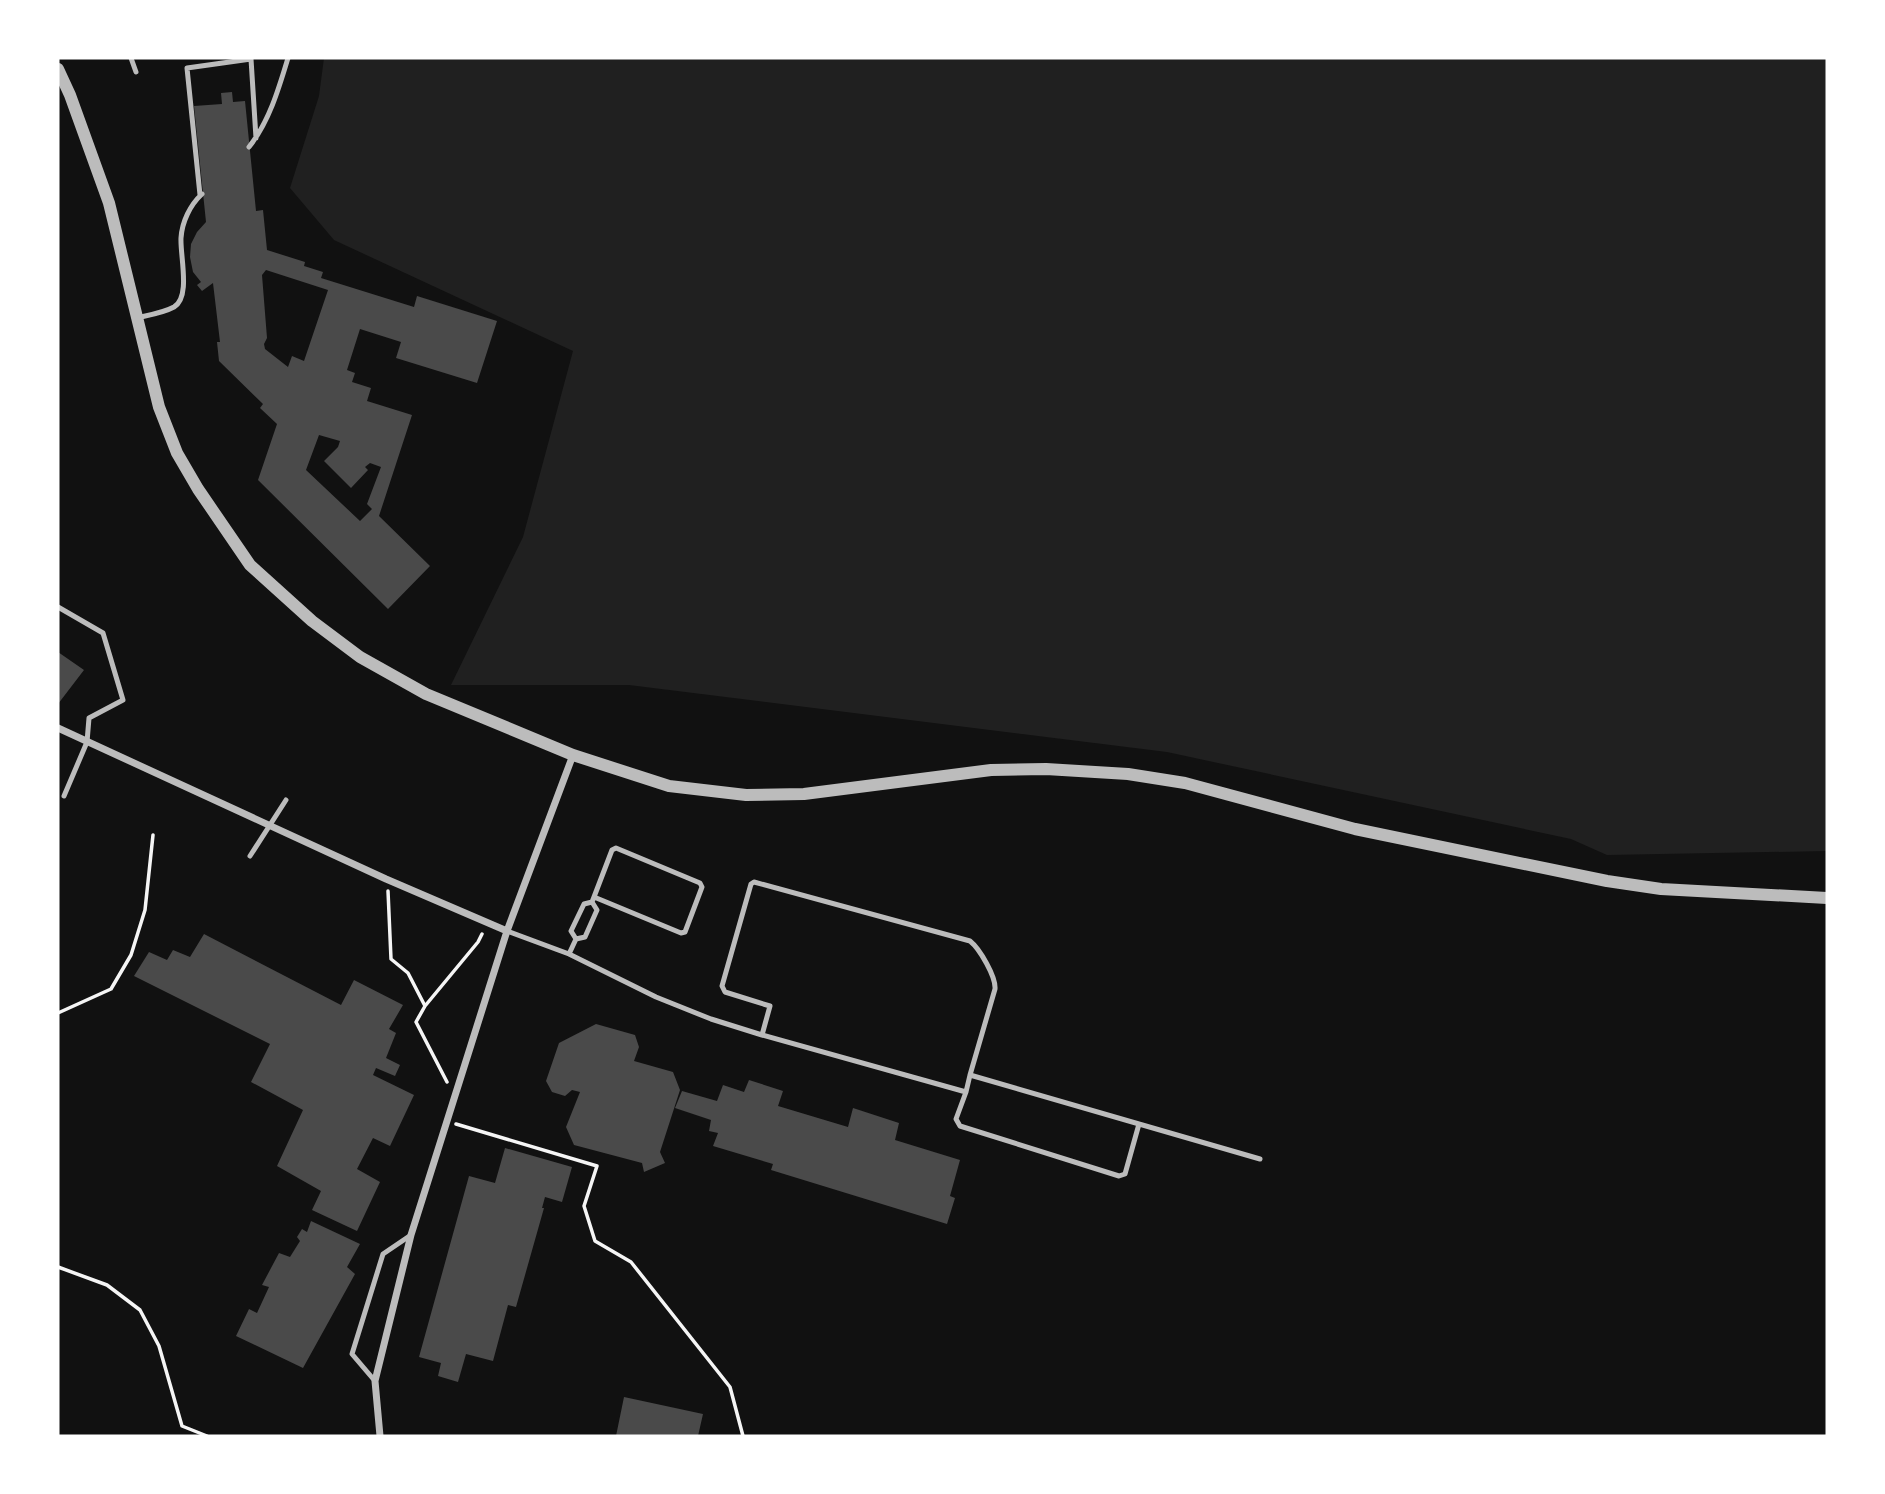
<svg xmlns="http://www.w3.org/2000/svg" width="1885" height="1494" font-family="Rubik,sans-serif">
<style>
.green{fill:#202020}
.building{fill:#4a4a4a;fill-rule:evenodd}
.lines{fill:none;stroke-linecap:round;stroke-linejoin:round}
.path{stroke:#f5f5f5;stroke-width:3.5}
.service{stroke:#bcbcbc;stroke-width:5}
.minor{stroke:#bcbcbc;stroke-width:7}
.tertiary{stroke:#bcbcbc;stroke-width:12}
</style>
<rect width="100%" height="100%" fill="#111"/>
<!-- green -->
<path class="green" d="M 324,58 L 1827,58 L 1827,851 L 1607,855 L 1571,839 L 1167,752 L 629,685 L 451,685 L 523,537 L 573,351 L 334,240 L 290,188 L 319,96 Z"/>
<!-- building -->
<path class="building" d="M 232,92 L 233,102 L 245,101 L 256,211 L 263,210 L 267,250 L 305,262 L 304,266 L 323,272 L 321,278 L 414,307 L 417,296 L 497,321 L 477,383 L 396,358 L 401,342 L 360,329 L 347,370 L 355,373 L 352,382 L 371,388 L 367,401 L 412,415 L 379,516 L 430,566 L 388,609 L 258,480 L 277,424 L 260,408 L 263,404 L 219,361 L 217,342 L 220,342 L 213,283 L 202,291 L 197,285 L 201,282 L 193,272 L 190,257 L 191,244 L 197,232 L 206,222 L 194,106 L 222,104 L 221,93 ZM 266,270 L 328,290 L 304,361 L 292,356 L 288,367 L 265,349 L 264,344 L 267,338 L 262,275 ZM 319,435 L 340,441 L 338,447 L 324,461 L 351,488 L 368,470 L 365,467 L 370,463 L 381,467 L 367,504 L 372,509 L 360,521 L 306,470 Z
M 58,652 L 84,670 L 58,704 Z
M 204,934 L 341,1005 L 354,980 L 403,1005 L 389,1029 L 396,1033 L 386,1058 L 400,1065 L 395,1076 L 376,1068 L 373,1075 L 414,1095 L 390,1146 L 373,1138 L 357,1169 L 380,1182 L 357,1231 L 312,1210 L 321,1191 L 277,1166 L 303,1110 L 251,1082 L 270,1044 L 134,976 L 149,952 L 167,960 L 173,950 L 190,957 Z
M 596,1024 L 635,1035 L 639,1047 L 634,1061 L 673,1072 L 680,1090 L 660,1152 L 665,1163 L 644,1172 L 642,1163 L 574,1145 L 566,1127 L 580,1092 L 572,1090 L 565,1096 L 552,1092 L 546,1081 L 559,1043 Z
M 749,1080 L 783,1091 L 778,1106 L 848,1127 L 853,1108 L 899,1123 L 895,1140 L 960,1160 L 950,1196 L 955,1198 L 947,1224 L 771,1170 L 773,1164 L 713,1146 L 718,1133 L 709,1131 L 711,1120 L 675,1108 L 682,1091 L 717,1101 L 723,1085 L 744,1092 Z
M 505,1148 L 572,1167 L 562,1202 L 545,1197 L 542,1208 L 544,1208 L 516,1307 L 508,1305 L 493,1361 L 466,1354 L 458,1382 L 438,1376 L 441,1363 L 419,1357 L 469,1176 L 495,1183 Z
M 311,1221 L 360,1244 L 347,1267 L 355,1274 L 303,1368 L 236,1336 L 249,1309 L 257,1313 L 269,1287 L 262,1285 L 279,1253 L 290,1257 L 300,1241 L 297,1237 L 302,1229 L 307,1232 Z
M 624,1397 L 703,1414 L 698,1436 L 616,1436 Z"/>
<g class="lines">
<!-- path -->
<path class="path" d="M 388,891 L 391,959 L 408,973 L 425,1006 L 416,1022 L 447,1082
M 425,1006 L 478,942 L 482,934
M 58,1013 L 111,989 L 131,955 L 145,910 L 153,835
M 456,1124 L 597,1166 L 584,1206 L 595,1241 L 631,1262 L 730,1387 L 743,1436
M 58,1267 L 107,1285 L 140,1310 L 159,1346 L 182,1426 L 207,1436"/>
<!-- service -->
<path class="service" d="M 131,58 L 136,72
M 249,147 C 269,122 279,88 288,58
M 200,195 L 187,68 L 251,59 L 256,138
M 136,318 C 149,315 163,313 174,307 C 191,297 180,256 181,238 C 182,222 190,205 202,194
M 58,607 L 103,633 L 123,700 L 89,718 L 87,742 L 64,796
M 250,856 L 286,800
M 507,931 L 569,954 L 656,997 L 711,1019 L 762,1035 L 966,1092 L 970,1075 L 1260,1159
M 576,939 L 585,937 L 597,910 L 592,902 L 594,897 L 612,850 L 616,848 L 700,883 L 702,887 L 685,932 L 681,933 L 594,897
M 569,954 L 576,939 L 571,931 L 584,904 L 592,902
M 762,1035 L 770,1006 L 725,992 L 722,986 L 751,884 L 754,882 L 970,941 C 980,949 996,977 995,989 L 970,1075
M 966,1092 L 956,1119 L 960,1126 L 1119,1176 L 1125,1174 L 1139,1124
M 375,1381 L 352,1354 L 383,1254 L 411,1235"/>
<!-- minor -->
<path class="minor" d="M 58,728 L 386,879 L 507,931
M 380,1436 L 375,1381 L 411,1235 L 507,931 L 573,755"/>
<!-- tertiary -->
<path class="tertiary" d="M 58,69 L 70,95 L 109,203 L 159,407 L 177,453 L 198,489 L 250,565 L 312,621 L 360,657 L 426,694 L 573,755 L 669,786 L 746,795 L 804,794 L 991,770 L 1046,769 L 1128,774 L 1185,783 L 1355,829 L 1607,881 L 1661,889 L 1827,898"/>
</g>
<!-- border -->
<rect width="1885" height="1494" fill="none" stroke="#ffffff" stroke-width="119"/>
</svg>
